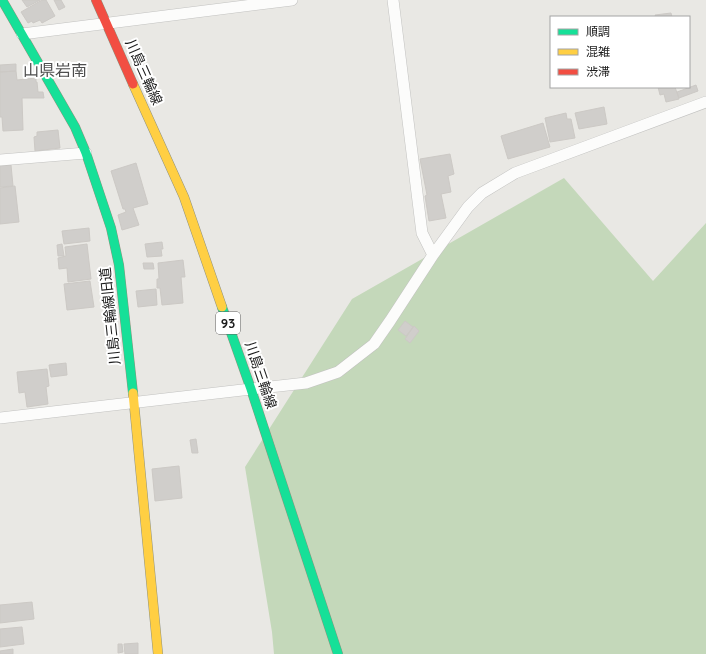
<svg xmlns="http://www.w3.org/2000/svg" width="706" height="654" font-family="Quicksand,'Noto Sans JP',sans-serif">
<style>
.forest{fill:#c4d8ba}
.building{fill:#d0cecb;stroke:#ccc9c5}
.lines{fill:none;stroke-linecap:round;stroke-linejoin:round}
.street-casing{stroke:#c2c2c0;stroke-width:12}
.fast-casing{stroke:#90927e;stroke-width:10}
.slow-casing{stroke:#90927e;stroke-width:10}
.jam-casing{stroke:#90927e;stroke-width:10}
.street{stroke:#fcfcfb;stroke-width:11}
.fast{stroke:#16e098;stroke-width:9}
.slow{stroke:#ffcf43;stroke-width:9}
.jam{stroke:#f24e42;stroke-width:9}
.labels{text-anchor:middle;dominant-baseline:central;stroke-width:4;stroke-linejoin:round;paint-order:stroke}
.shield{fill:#fff;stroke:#5f5f5f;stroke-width:1}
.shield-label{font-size:13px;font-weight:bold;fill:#1b1b1b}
.street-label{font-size:14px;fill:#1b1b1b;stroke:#fff}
.quarter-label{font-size:16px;fill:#4e4e4e;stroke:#fff}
</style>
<rect width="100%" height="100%" fill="#e9e8e4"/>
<!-- forest -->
<path class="forest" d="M 564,178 L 653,281 L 706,223 L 706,654 L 274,654 L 272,632 L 245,467 L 352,299 Z"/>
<!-- building -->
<path class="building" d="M 22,0 L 40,0 L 27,7 Z
M 42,0 L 46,0 L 55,16 L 42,23 L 40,20 L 33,23 L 32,21 L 28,23 L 21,12 Z
M 54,0 L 61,0 L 65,7 L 59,10 Z
M 671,13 L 672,17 L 656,17 L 655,15 Z
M 16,64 L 16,71 L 0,72 L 0,65 Z
M 16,71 L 17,80 L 36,78 L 36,82 L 37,82 L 38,92 L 43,92 L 44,98 L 22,98 L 23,130 L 3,131 L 2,117 L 0,117 L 0,72 Z
M 696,85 L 698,91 L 679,98 L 677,92 Z
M 658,87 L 675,87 L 679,99 L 666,102 L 664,94 L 660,95 Z
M 604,107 L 607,124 L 579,129 L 575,113 Z
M 566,113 L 567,119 L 571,119 L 575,138 L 550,142 L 545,118 Z
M 543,123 L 550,147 L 508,159 L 501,136 Z
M 58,130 L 60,148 L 35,151 L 34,137 L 37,136 L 37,132 Z
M 450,154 L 454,174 L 448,176 L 451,192 L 441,194 L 446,218 L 429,221 L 425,196 L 427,195 L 420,159 Z
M 136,163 L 148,204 L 133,208 L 139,225 L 122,230 L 118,215 L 126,212 L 125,209 L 123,209 L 111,171 Z
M 11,165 L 13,186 L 0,187 L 0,166 Z
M 15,186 L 19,222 L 0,224 L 0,188 Z
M 89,228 L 90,241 L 64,244 L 62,231 Z
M 162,242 L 163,249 L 161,249 L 162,256 L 147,257 L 145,244 Z
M 62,244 L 64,256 L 58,256 L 57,245 Z
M 87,244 L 91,279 L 68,282 L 67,268 L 59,269 L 58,258 L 66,256 L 65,247 Z
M 183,260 L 185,277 L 181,277 L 183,303 L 162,305 L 160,288 L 157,288 L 157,279 L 159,279 L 158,263 Z
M 143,263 L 153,263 L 154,269 L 144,269 Z
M 111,279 L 112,286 L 100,288 L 99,280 Z
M 90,281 L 94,307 L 67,310 L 64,284 Z
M 156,289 L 157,305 L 138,307 L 136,291 Z
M 405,321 L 413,327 L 406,336 L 398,330 Z
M 414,326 L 419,331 L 410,343 L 405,339 Z
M 66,363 L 67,375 L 51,377 L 49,365 Z
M 47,369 L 49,386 L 46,387 L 48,404 L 27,407 L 25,392 L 19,393 L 17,372 Z
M 196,439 L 198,453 L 192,453 L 190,440 Z
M 179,466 L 182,498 L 155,501 L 152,469 Z
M 32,602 L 34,619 L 0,623 L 0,605 Z
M 22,627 L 24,644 L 0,647 L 0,629 Z
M 138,643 L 138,654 L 125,654 L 124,644 Z
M 118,644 L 122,644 L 123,652 L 118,653 Z
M 13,649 L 13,654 L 0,654 L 0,651 Z"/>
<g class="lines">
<!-- street casing -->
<g class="street-casing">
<path id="street" d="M 393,0 L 422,233 L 433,255
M 22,34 L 292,0
M 0,160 L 86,153
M 0,418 L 251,389 L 306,383 L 338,372 L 374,344 L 390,321 L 433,255 L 468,207 L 482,193 L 515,173 L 706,102"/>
</g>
<!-- fast casing -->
<g class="fast-casing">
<path id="fast" d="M 2,0 L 75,127 L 86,153 L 111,228 L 119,265 L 133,393
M 222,307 L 251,389 L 338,654"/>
</g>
<!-- slow casing -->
<g class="slow-casing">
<path id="slow" d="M 133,84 L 184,197 L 222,307
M 133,393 L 158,654"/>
</g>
<!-- jam casing -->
<g class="jam-casing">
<path id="jam" d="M 96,0 L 133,84"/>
</g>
<!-- street -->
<use href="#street" class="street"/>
<!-- fast -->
<use href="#fast" class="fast"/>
<!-- slow -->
<use href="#slow" class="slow"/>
<!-- jam -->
<use href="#jam" class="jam"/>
</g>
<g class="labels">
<!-- shield labels -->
<rect class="shield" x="216" y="312" width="24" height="22" rx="3"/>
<g class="shield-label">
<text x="228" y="323">93</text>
</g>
<!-- street labels -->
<g class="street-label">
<text transform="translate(144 72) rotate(66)">川島三輪線</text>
<text transform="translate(110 316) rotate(-96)">川島三輪線旧道</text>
<text transform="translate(261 375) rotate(71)">川島三輪線</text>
</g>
<!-- quarter labels -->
<g class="quarter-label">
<text x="55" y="70">山県岩南</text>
</g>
</g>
<!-- legend -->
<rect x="550" y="16" width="140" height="72" fill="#ffffff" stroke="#a4a4a4"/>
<rect x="558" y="29" width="20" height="6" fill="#16e098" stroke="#a4a4a4"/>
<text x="586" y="36" font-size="12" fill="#1b1b1b">順調</text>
<rect x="558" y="49" width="20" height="6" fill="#ffcf43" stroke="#a4a4a4"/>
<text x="586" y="56" font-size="12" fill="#1b1b1b">混雑</text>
<rect x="558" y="69" width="20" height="6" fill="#f24e42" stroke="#a4a4a4"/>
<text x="586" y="76" font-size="12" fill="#1b1b1b">渋滞</text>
</svg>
